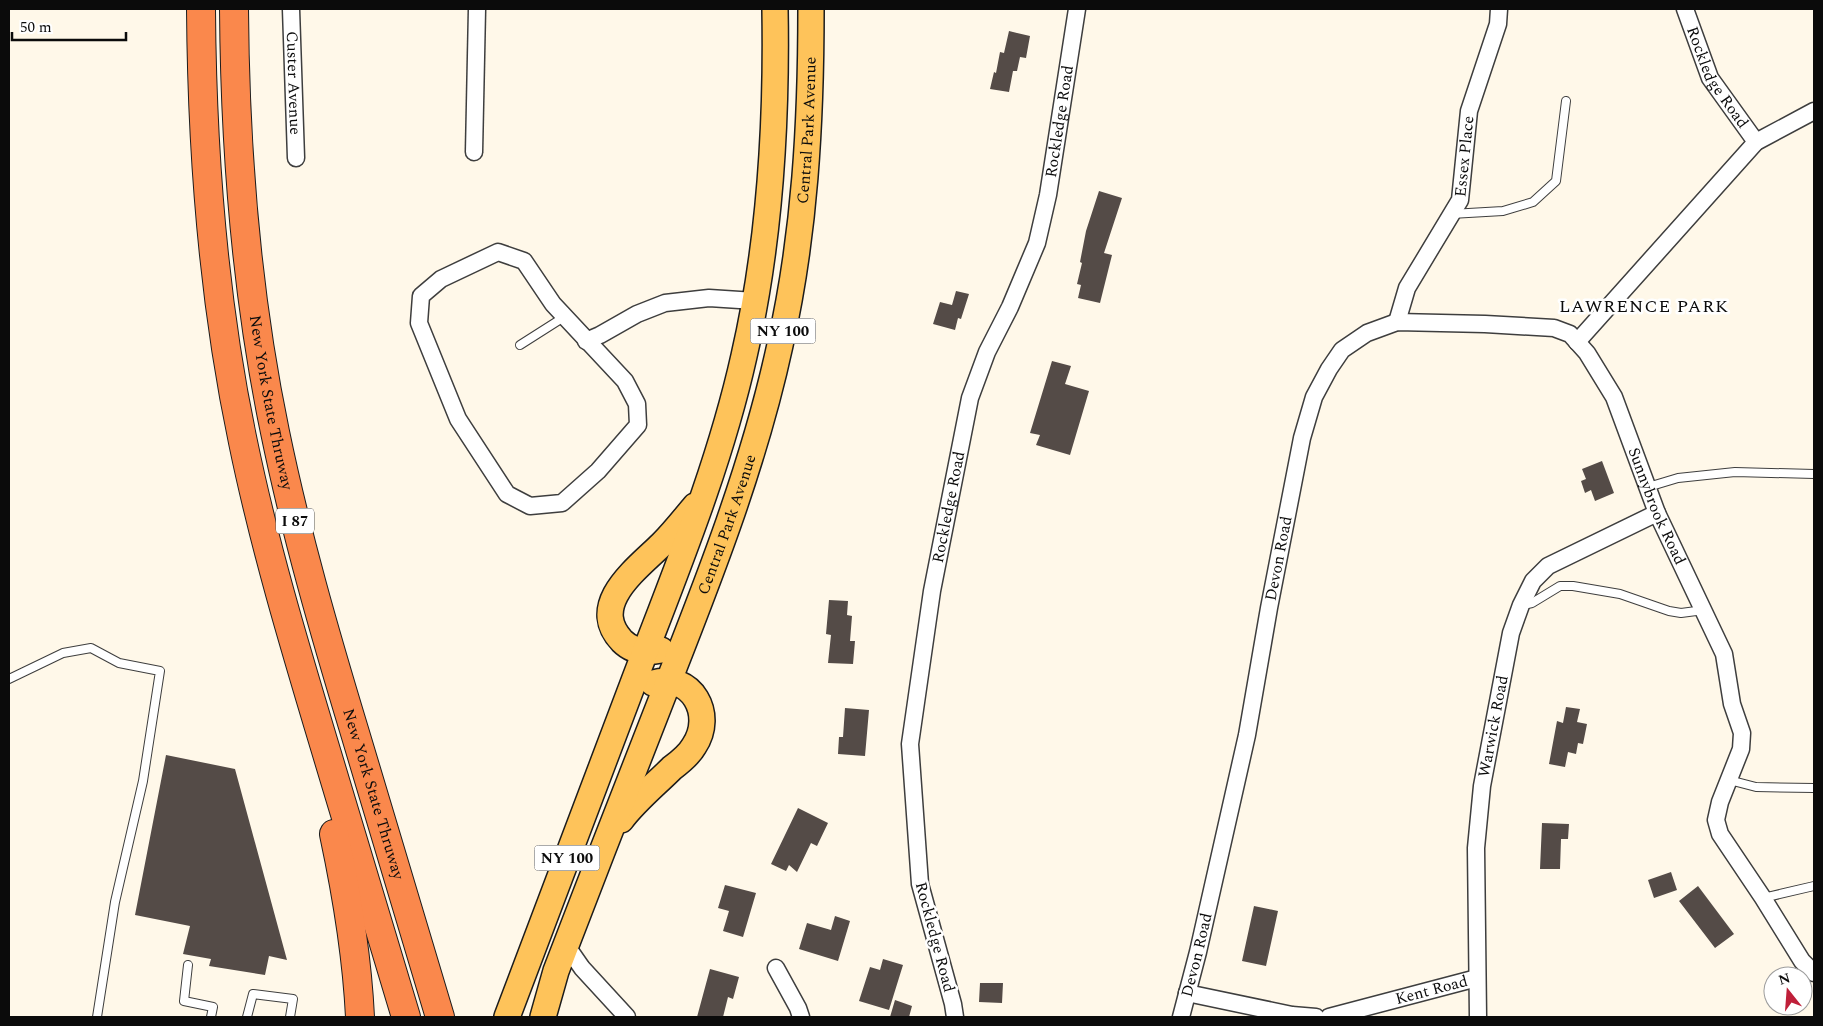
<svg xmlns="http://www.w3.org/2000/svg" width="1823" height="1026" font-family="Spectral,serif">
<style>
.building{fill:#544b47}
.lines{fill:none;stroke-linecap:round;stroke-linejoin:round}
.lane-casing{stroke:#3e3e3e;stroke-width:10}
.street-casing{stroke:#3e3e3e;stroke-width:19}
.primary-casing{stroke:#1c1c1c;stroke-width:28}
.highway-casing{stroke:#1c1c1c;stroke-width:30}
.lane{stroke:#fff;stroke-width:8}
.street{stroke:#fff;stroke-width:16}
.primary{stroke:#fec35a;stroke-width:25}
.highway{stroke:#fa884c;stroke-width:28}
.labels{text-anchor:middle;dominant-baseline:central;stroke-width:5;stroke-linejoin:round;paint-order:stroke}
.shield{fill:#fff;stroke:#545454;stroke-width:1}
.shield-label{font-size:15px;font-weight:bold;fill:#0b0b0b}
.street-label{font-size:16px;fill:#0b0b0b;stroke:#fff}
.neighbourhood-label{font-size:18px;letter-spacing:1px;fill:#0b0b0b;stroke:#fff}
</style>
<rect width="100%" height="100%" fill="#fff8e9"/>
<!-- building -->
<path class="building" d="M 1009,31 L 1030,36 L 1026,58 L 1020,57 L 1017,71 L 1013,71 L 1009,92 L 990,89 L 994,72 L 996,73 L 1000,52 L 1004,53 Z
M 1099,191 L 1122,198 L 1104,253 L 1112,255 L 1100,303 L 1078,298 L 1081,285 L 1077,284 L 1082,263 L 1080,262 L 1086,231 Z
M 956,291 L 969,294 L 961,319 L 958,318 L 955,330 L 933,324 L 940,302 L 952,305 Z
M 1052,361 L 1071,366 L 1065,384 L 1089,391 L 1070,455 L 1036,445 L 1040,435 L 1030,433 Z
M 1602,461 L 1614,493 L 1595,501 L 1591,490 L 1585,493 L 1581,481 L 1586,479 L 1582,469 Z
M 829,600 L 848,601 L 847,615 L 852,616 L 850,641 L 855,641 L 853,664 L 828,663 L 831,635 L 826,634 Z
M 1566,707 L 1580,709 L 1577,722 L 1587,724 L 1583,744 L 1578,743 L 1576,754 L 1568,752 L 1565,767 L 1549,764 L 1557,721 L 1563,723 Z
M 845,708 L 869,710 L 865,756 L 838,754 L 839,737 L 843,737 Z
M 166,755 L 235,769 L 287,960 L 269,956 L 265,975 L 209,966 L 211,959 L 183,954 L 190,926 L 135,915 Z
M 798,808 L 828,823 L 817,846 L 811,843 L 797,872 L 789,865 L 786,871 L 771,864 Z
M 1542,823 L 1569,824 L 1568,839 L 1561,839 L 1560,869 L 1540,869 Z
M 1671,872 L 1677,890 L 1654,898 L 1648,880 Z
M 725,885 L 756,893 L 743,937 L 723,931 L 729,911 L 718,908 Z
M 1698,886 L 1734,934 L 1715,948 L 1679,901 Z
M 1254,906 L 1278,911 L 1266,966 L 1242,961 Z
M 835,916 L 850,921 L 838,961 L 799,949 L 807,923 L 831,930 Z
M 883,959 L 903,965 L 889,1010 L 859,1001 L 870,967 L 880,970 Z
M 710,969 L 739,977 L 733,999 L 728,997 L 723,1017 L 697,1017 Z
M 980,983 L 1003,983 L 1002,1003 L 979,1002 Z
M 895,1000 L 912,1006 L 909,1017 L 890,1017 Z"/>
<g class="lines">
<!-- lane casing -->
<g class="lane-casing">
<path id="lane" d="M 1451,214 L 1503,211 L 1533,202 L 1556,181 L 1566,101
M 520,345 L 564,317
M 1648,487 L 1678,478 L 1735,472 L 1814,474
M 1523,605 L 1532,603 L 1560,586 L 1573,586 L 1620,594 L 1669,611 L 1681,613 L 1704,610
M 9,679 L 63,653 L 91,648 L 119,663 L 160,671 L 143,781 L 115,902 L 97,1017
M 1729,780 L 1756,787 L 1814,788
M 1763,898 L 1814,886
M 188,965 L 184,1001 L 213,1007 L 211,1017
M 247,1017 L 253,994 L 293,999 L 290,1017"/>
</g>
<!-- street casing -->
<g class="street-casing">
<g id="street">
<path id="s1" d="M 291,9 L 296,158"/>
<path id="s2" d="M 1685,9 L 1710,78 L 1756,142"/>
<path d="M 474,152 L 477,9"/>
<path d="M 498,252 L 524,261 L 553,304 L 625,381 L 637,404 L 638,425 L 598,471 L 562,503 L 530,506 L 507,494 L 458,419 L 419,323 L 421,296 L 441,279 Z"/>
<path id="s3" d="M 1397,322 L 1407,288 L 1460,200 L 1469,111 L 1498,24 L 1499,9"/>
<path d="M 586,341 L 600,335 L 637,314 L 665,303 L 709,298 L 755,301"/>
<path d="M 1577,342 L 1756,142 L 1814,111"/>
<path d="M 566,945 L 582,968 L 627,1017"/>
<path d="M 776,968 L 798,1008 L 801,1017"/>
<path d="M 1187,993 L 1292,1015 L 1316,1017"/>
<path id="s4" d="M 955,1017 L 953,1004 L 920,884 L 910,744 L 932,591 L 970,398 L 987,352 L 1010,307 L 1037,243 L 1048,195 L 1077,9"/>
<path id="s5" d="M 1181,1017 L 1198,952 L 1247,735 L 1269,608 L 1302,438 L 1314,397 L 1329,369 L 1342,350 L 1367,333 L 1397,322 L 1485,324 L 1554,328 L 1570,334 L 1587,353 L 1614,397 L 1657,513 L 1724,654 L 1732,704 L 1742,733 L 1741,749 L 1720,802 L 1716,820 L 1720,834 L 1763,898 L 1802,961 L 1814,973"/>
<path id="s6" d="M 1329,1017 L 1477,978"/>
<path id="s7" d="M 1478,1017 L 1476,848 L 1482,786 L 1511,633 L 1521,605 L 1533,581 L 1548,566 L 1657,513"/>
</g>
</g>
<!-- primary casing -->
<g class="primary-casing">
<g id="primary">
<path d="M 661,650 C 647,653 633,652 622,641 C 587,604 638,568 662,544 C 674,532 684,519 695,506"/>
<path d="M 621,820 C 635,801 655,785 672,768 C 680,762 689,755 694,746 C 715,715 692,672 653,683"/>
<path d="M 507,1017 C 549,905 591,793 634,681 C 675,573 719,468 744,356 C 770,243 777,124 775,9"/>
<path id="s8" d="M 543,1017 L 556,971 C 592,878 627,786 664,693 C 709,579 754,465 780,345 C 805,234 811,122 811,9"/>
</g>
</g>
<!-- highway casing -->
<g class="highway-casing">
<g id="highway">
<path d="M 201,9 C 202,154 213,300 243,442 C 264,544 294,644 324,744 C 351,835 378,926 406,1017"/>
<path id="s9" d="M 234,9 C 235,151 246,293 275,432 C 296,534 325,634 355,733 C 384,828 412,923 440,1017"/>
<path d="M 334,834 C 347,895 357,955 360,1017"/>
</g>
</g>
<!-- lane -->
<use href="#lane" class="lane"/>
<!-- street -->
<use href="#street" class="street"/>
<!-- primary -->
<use href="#primary" class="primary"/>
<!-- highway -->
<use href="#highway" class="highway"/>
</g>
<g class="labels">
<!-- shield labels -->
<g class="shield">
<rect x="750.5" y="318.5" width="65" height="25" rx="4"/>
<rect x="276" y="508.5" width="38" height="25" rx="4"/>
<rect x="534.5" y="845.5" width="65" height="25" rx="4"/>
</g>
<g class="shield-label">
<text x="783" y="331">NY 100</text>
<text x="295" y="521">I 87</text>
<text x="567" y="858">NY 100</text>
</g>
<!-- street labels -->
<g class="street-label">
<text stroke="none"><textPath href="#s2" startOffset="76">Rockledge Road</textPath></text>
<text stroke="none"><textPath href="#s1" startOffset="74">Custer Avenue</textPath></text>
<text stroke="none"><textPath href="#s4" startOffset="922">Rockledge Road</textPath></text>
<text stroke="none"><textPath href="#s8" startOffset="930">Central Park Avenue</textPath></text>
<text stroke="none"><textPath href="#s3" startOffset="182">Essex Place</textPath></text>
<text stroke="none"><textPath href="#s9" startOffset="396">New York State Thruway</textPath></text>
<text stroke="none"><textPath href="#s5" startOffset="1120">Sunnybrook Road</textPath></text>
<text stroke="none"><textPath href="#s4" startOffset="518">Rockledge Road</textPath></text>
<text stroke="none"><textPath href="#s8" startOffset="526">Central Park Avenue</textPath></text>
<text stroke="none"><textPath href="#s5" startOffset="469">Devon Road</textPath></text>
<text stroke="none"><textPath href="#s7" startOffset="292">Warwick Road</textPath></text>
<text stroke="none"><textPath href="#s9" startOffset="801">New York State Thruway</textPath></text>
<text transform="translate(935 937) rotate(75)">Rockledge Road</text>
<text stroke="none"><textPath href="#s5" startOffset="64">Devon Road</textPath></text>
<text stroke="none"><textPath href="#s6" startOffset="106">Kent Road</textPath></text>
</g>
<!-- neighbourhood labels -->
<g class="neighbourhood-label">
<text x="1644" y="306">LAWRENCE PARK</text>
</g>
</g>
<!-- border -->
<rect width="1823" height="1026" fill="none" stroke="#0b0b0b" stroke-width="20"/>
<!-- north arrow -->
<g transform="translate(1788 991) rotate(343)"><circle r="24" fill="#ffffff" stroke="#9d9d9d"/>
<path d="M0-4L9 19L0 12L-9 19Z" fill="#bf1f39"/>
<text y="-8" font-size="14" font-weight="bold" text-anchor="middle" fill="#0b0b0b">N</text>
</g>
<!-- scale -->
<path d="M12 32v8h114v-8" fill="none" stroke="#0b0b0b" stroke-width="2.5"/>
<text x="20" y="32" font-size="15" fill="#0b0b0b" stroke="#ffffff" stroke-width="4" paint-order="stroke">50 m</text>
</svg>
